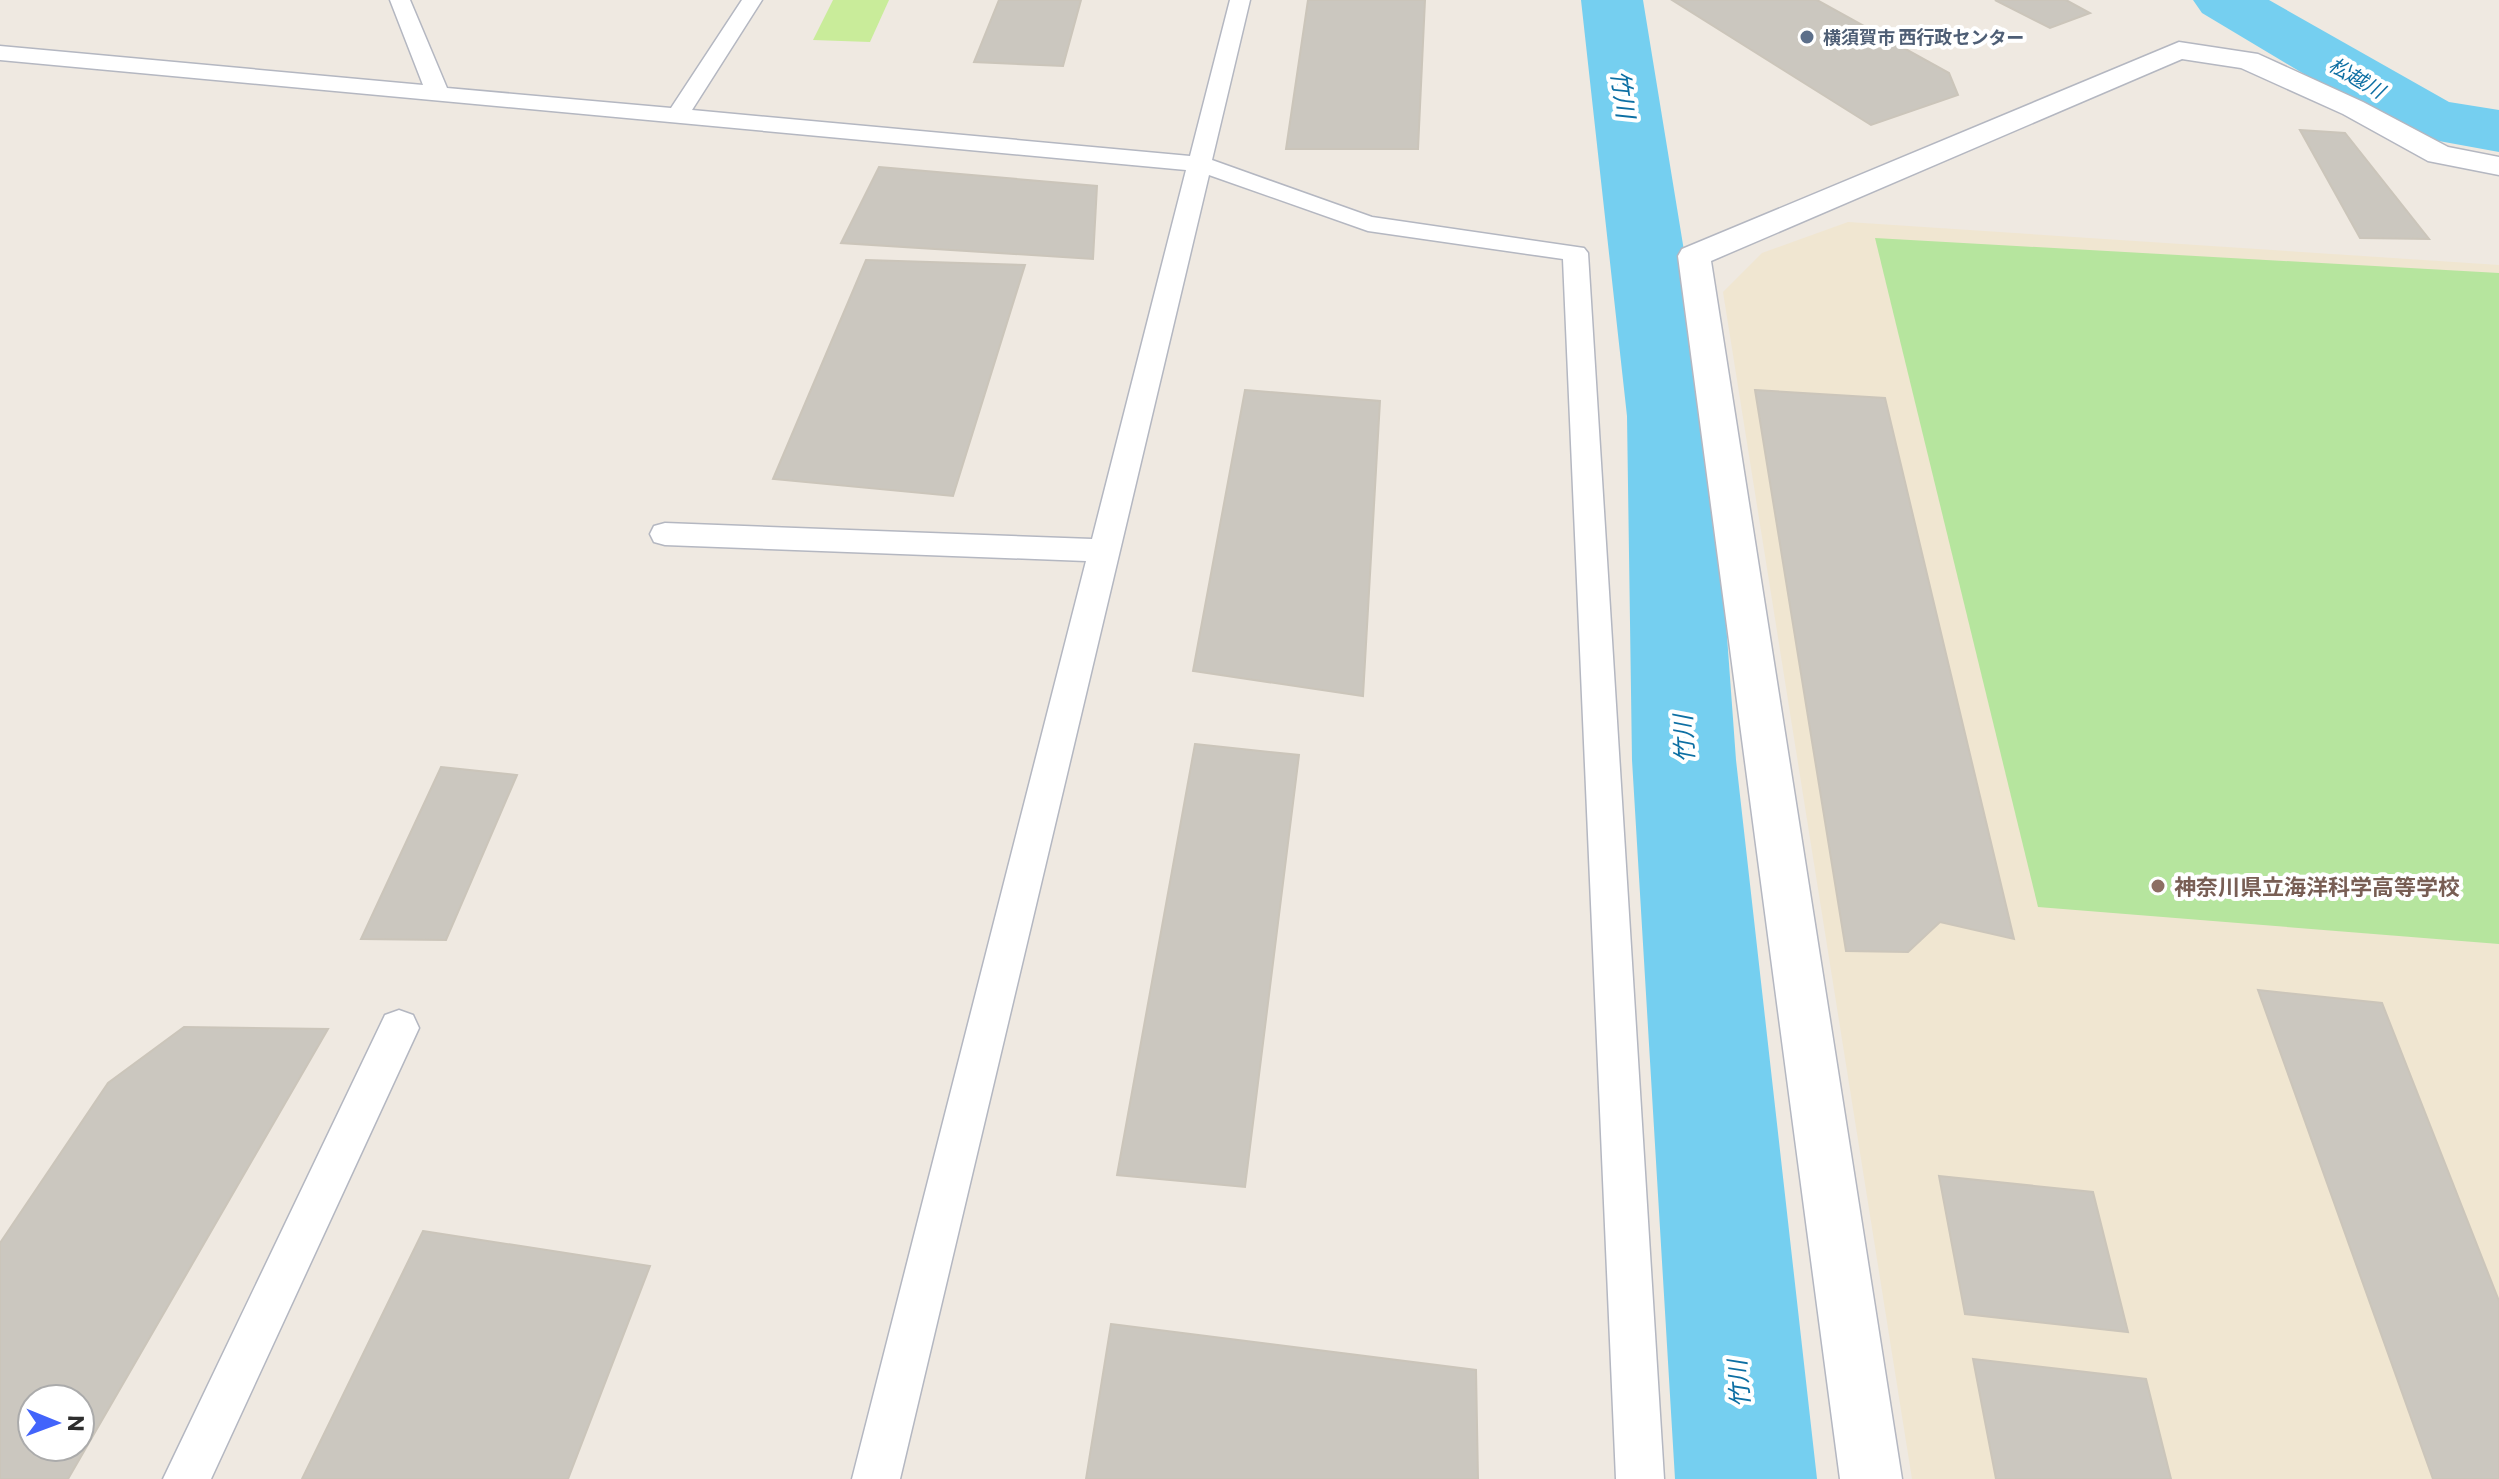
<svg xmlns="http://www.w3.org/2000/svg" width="2499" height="1479" font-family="Commissioner,'Noto Sans JP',sans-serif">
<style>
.education{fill:#f0e6d1}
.green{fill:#b6e59e}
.pitch{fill:#c9ec9a}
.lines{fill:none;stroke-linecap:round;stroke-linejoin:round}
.river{fill:#75cff0;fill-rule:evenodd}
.building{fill:#cbc7bf;stroke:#cbc5ba;stroke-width:2;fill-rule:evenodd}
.service-casing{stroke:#b4b7c1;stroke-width:3}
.minor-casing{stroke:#b4b7c1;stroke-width:3}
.service{fill:#fff;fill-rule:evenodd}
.minor{fill:#fff;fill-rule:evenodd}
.service-dot{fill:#5c6f8a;stroke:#fff;stroke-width:3}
.education-dot{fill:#8d6e63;stroke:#fff;stroke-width:3}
.labels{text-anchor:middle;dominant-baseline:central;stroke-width:8;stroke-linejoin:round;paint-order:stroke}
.far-service-label{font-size:18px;font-weight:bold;fill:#4e5e75;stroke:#fff;text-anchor:start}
.far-water-label{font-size:20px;font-style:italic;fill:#0d6fa3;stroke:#fff}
.education-label{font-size:22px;font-weight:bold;fill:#785e54;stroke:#fff;text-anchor:start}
.water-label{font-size:24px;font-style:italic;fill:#0d6fa3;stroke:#fff}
</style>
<rect width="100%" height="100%" fill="#efe9e1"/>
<!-- education -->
<path class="education" d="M 1848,222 L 2499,265 L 2499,1479 L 1912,1479 L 1723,292 L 1762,253 Z"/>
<!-- green -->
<path class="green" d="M 1875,238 L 2499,273 L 2499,944 L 2038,907 Z"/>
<!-- pitch -->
<path class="pitch" d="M 833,0 L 889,0 L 870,42 L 813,40 Z"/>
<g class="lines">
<!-- river -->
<path class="river" d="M 1581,0 L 1643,0 L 1711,416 L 1736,760 L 1817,1479 L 1675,1479 L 1632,760 L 1627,416 Z
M 2193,0 L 2269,0 L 2449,102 L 2499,110 L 2499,152 L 2406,135 L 2202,13 Z"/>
</g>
<!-- building -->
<path class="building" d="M 999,0 L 1081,0 L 1063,66 L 974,62 Z
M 1308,0 L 1425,0 L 1418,149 L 1286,149 Z
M 1672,0 L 1817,0 L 1949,73 L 1958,95 L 1871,125 Z
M 1995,0 L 2066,0 L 2090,13 L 2050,28 Z
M 2300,130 L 2345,133 L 2429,239 L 2360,238 Z
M 879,167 L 1097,186 L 1093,259 L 841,243 Z
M 866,260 L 1025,265 L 953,496 L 773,479 Z
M 1245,390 L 1380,401 L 1363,696 L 1193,671 Z
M 1755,390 L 1885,398 L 2014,939 L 1940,922 L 1908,952 L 1846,951 Z
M 1195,744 L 1299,755 L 1245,1187 L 1117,1175 Z
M 441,767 L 517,775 L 446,940 L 361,939 Z
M 2258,990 L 2382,1003 L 2499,1301 L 2499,1479 L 2433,1479 Z
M 184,1027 L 328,1029 L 68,1479 L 0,1479 L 0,1243 L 108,1083 ZM 32,1399 L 80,1399 L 80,1447 L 32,1447 Z
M 1939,1176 L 2093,1192 L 2128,1332 L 1965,1314 Z
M 423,1231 L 650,1266 L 568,1479 L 302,1479 Z
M 1111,1324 L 1476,1370 L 1478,1479 L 1086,1479 Z
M 1973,1359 L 2146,1379 L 2171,1479 L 1996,1479 Z"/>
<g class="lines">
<!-- service casing -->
<g class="service-casing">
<path id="service" d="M 390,0 L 410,0 L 447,88 L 671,108 L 742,0 L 762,0 L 692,110 L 1190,156 L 1230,0 L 1250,0 L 1212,160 L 1372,217 L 1584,248 L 1588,253 L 1664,1479 L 1616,1479 L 1563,259 L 1368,231 L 1209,175 L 900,1479 L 852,1479 L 1086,561 L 665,545 L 654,542 L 650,534 L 654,526 L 665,523 L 1092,539 L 1186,170 L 0,60 L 0,46 L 423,85 Z
M 399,1010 L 413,1015 L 419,1028 L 211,1479 L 163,1479 L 385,1015 Z"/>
</g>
<!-- minor casing -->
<g class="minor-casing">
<path id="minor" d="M 2179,42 L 2258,54 L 2363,102 L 2448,147 L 2499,157 L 2499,175 L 2428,161 L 2343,114 L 2241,68 L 2182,59 L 1711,261 L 1902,1479 L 1840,1479 L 1678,256 L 1682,249 Z"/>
</g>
<!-- service -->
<use href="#service" class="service"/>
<!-- minor -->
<use href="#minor" class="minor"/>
</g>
<!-- markers -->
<circle class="service-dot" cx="1807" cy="37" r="8"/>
<circle class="education-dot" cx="2158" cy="886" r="8"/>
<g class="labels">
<!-- far-service labels -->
<g class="far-service-label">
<text x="1823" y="37">横須賀市 西行政センター</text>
</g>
<!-- far-water labels -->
<g class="far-water-label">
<text transform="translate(2357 77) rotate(30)">松越川</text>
</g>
<!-- education labels -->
<g class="education-label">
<text x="2174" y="886">神奈川県立海洋科学高等学校</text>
</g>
<!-- water labels -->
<g class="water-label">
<text transform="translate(1624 94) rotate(82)">竹川</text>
<text transform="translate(1683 739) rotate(-93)">竹川</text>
<text transform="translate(1738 1384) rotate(-95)">竹川</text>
</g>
</g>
<!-- north arrow -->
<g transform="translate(56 1423) rotate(91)"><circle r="38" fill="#ffffff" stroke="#ababab" stroke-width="2"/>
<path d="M0-6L14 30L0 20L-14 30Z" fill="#4264fb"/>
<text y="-12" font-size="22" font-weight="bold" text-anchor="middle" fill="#2e2e2e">N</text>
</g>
</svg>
